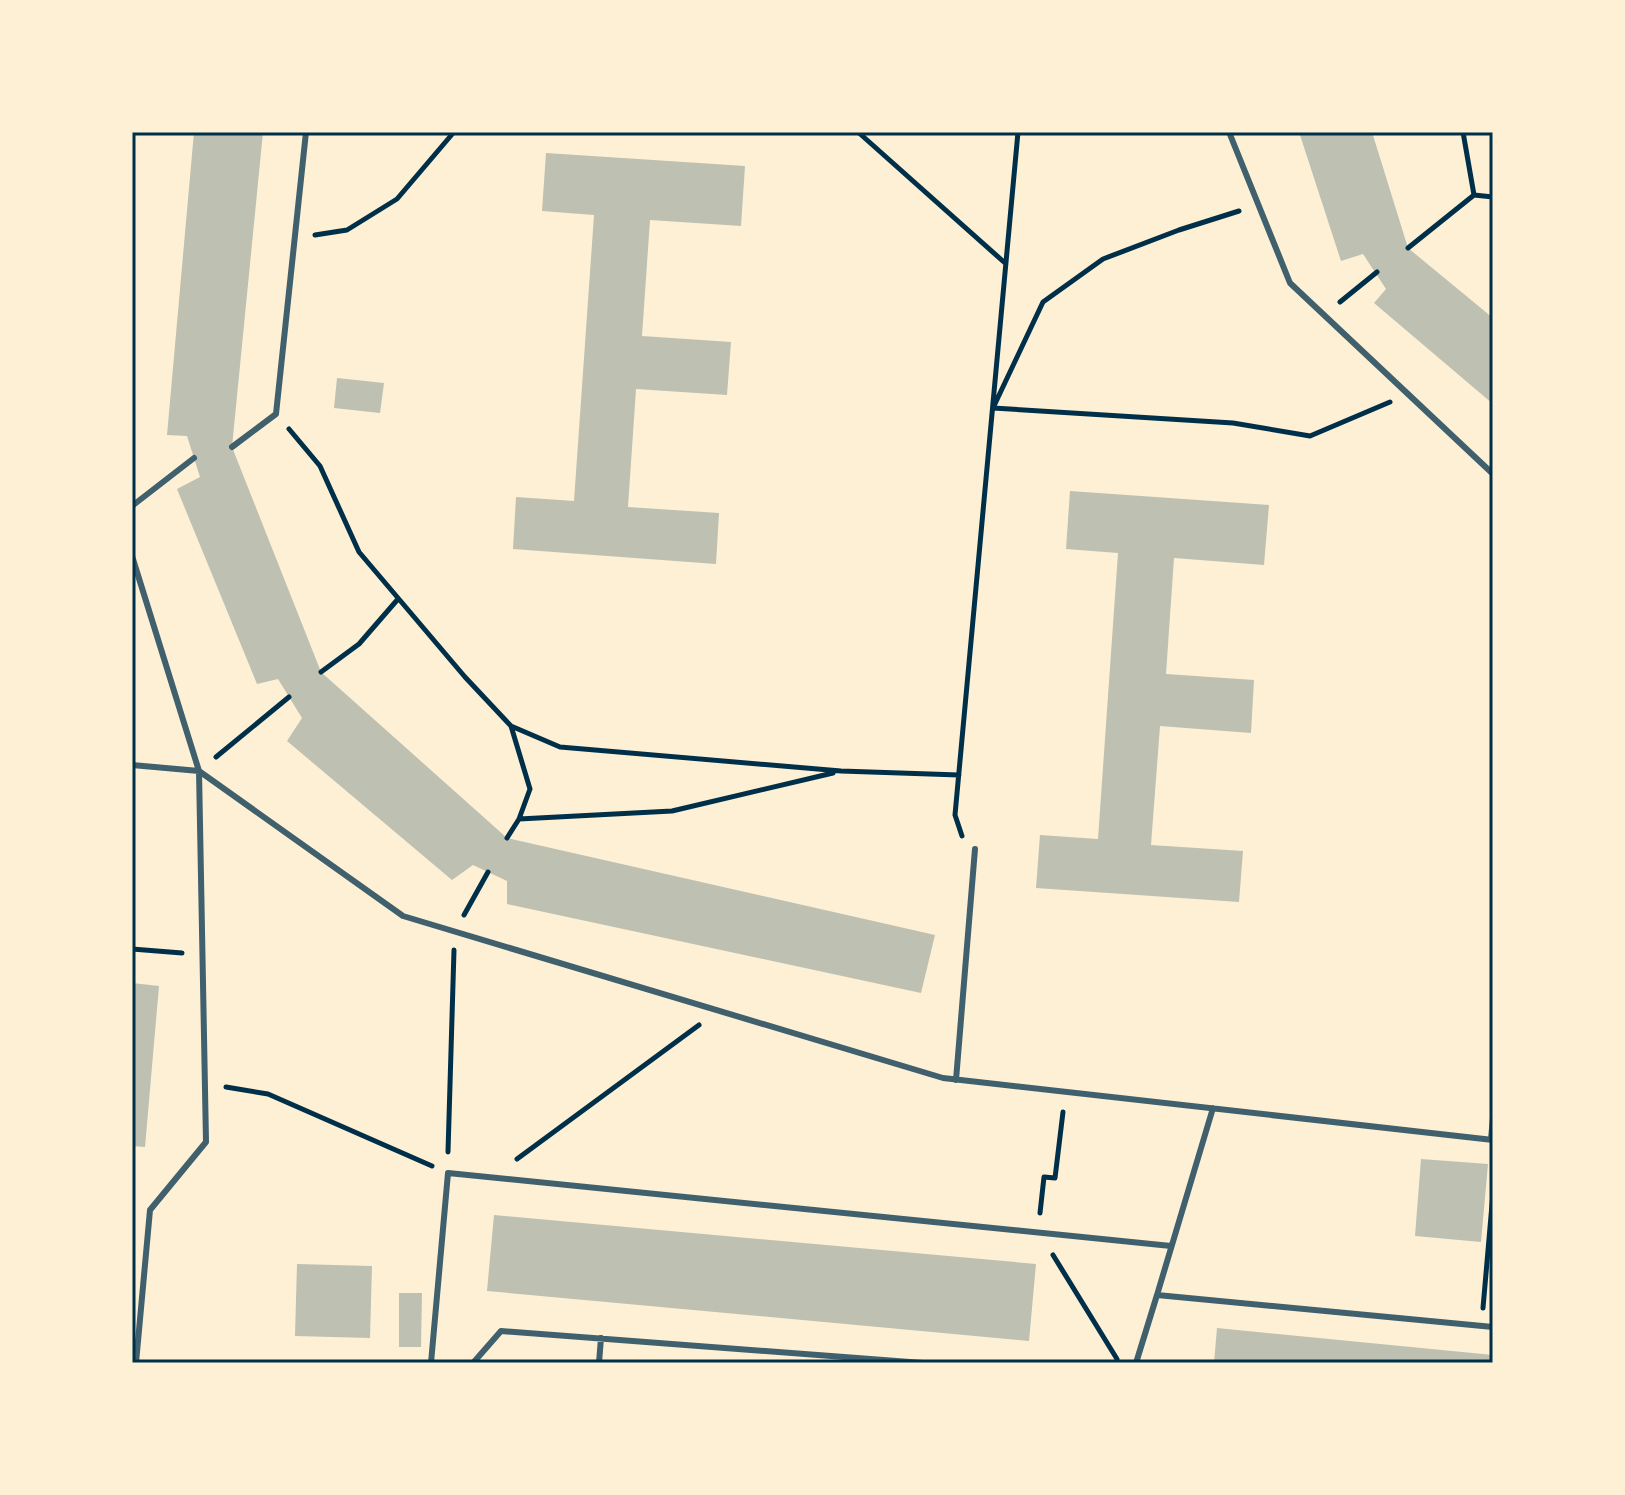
<svg xmlns="http://www.w3.org/2000/svg" width="1625" height="1495" font-family="'Golos Text',sans-serif">
<style>
.building{fill:#bec0b2}
.lines{fill:none;stroke-linecap:round;stroke-linejoin:round}
.path{stroke:#003049;stroke-width:5}
.service{stroke:#3f606c;stroke-width:6}
.neatline{fill:none;stroke:#003049;stroke-width:3}
</style>
<rect width="100%" height="100%" fill="#fdf0d5"/>
<!-- building -->
<path class="building" d="M 194,132 L 263,132 L 232,447 L 321,672 L 507,838 L 935,935 L 921,993 L 507,904 L 507,881 L 473,865 L 452,880 L 287,741 L 302,718 L 278,679 L 257,684 L 177,489 L 200,477 L 187,436 L 167,435 Z
M 1299,132 L 1372,132 L 1408,248 L 1493,318 L 1493,404 L 1374,303 L 1386,289 L 1363,254 L 1341,261 Z
M 546,153 L 745,166 L 741,226 L 650,220 L 642,336 L 731,342 L 727,395 L 636,389 L 628,507 L 719,513 L 716,564 L 513,549 L 516,497 L 574,501 L 594,215 L 542,211 Z
M 337,378 L 384,383 L 380,413 L 334,408 Z
M 1070,491 L 1269,505 L 1264,565 L 1174,558 L 1166,674 L 1254,680 L 1251,733 L 1160,726 L 1151,845 L 1243,851 L 1239,902 L 1036,888 L 1040,835 L 1098,839 L 1118,553 L 1066,549 Z
M 132,983 L 159,986 L 145,1147 L 132,1146 Z
M 1421,1159 L 1488,1164 L 1481,1242 L 1415,1236 Z
M 494,1215 L 1036,1264 L 1029,1341 L 487,1291 Z
M 297,1264 L 372,1266 L 370,1338 L 295,1336 Z
M 399,1293 L 422,1293 L 421,1347 L 399,1347 Z
M 1217,1328 L 1493,1355 L 1493,1363 L 1214,1363 Z"/>
<g class="lines">
<!-- path -->
<path class="path" d="M 858,132 L 1005,263
M 1463,132 L 1474,195 L 1493,197
M 1239,211 L 1179,230 L 1103,259 L 1043,302 L 993,408 L 1233,423 L 1310,436 L 1390,402
M 315,235 L 347,230 L 397,199 L 454,132
M 1408,248 L 1474,195
M 1340,302 L 1377,272
M 289,429 L 320,466 L 359,552 L 465,677 L 511,726 L 560,747 L 841,771 L 959,775
M 321,672 L 359,644 L 398,599
M 216,757 L 289,697
M 519,819 L 672,811 L 833,773
M 962,836 L 955,815 L 1018,132
M 507,838 L 519,819 L 530,789 L 511,726
M 464,915 L 488,872
M 132,949 L 182,953
M 226,1087 L 268,1094 L 432,1166
M 448,1152 L 454,950
M 517,1159 L 699,1025
M 1040,1213 L 1044,1177 L 1055,1178 L 1063,1112
M 1053,1255 L 1117,1359
M 1483,1308 L 1493,1193"/>
<!-- service -->
<path class="service" d="M 1229,132 L 1290,283 L 1493,474
M 232,447 L 276,414 L 306,132
M 132,506 L 194,458
M 132,556 L 199,771 L 206,1142 L 150,1210 L 136,1363
M 132,765 L 199,771 L 403,916 L 943,1078 L 1493,1140
M 956,1080 L 975,849
M 1491,1139 L 1493,1118
M 1157,1295 L 1213,1108
M 431,1363 L 448,1173 L 1171,1246
M 473,1363 L 501,1331 L 923,1363
M 599,1363 L 601,1338
M 1136,1363 L 1157,1295 L 1493,1327"/>
</g>
<!-- border -->
<rect width="1625" height="1495" fill="none" stroke="#fdf0d5" stroke-width="268"/>
<rect x="134" y="134" width="1357" height="1227" class="neatline"/>
</svg>
